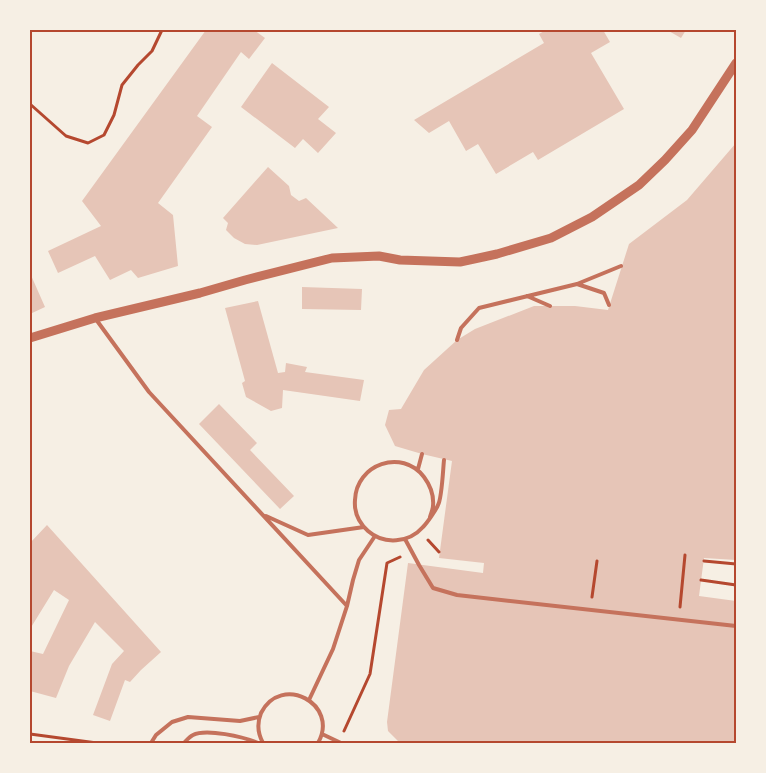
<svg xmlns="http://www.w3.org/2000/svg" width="766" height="773" font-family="'Asap Condensed',sans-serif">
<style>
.building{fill:#e6c5b7}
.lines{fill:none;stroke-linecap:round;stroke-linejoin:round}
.path{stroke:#b5482f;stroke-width:3}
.service{stroke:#c5725c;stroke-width:4}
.tertiary{stroke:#c5725c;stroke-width:9}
.neatline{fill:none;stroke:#b5482f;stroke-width:2}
</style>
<rect width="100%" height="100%" fill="#f6efe4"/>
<!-- building -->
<path class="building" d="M 206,30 L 254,30 L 265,38 L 249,59 L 241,52 L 197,116 L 212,127 L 158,203 L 173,215 L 178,266 L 138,278 L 131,270 L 110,280 L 95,256 L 58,273 L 48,251 L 101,226 L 82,201 Z
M 546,30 L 603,30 L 610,42 L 591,53 L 624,109 L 538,160 L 533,152 L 496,174 L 478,144 L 466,151 L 449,121 L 429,133 L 414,120 L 544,43 L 539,34 Z
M 667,30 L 686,30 L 681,38 Z
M 272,63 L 329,107 L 318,119 L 336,133 L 318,153 L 303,139 L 295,148 L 241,107 Z
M 736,143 L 736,560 L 704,558 L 699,596 L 736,601 L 736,743 L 400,743 L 388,731 L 387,722 L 408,563 L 483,573 L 484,563 L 439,558 L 452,461 L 422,454 L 395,446 L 385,425 L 389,410 L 401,409 L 424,370 L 457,340 L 475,329 L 534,306 L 575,306 L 608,310 L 629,244 L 687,200 Z
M 268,167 L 289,186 L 291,195 L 299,201 L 306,198 L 338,228 L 257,245 L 245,244 L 234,238 L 226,230 L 228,223 L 223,218 Z
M 30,273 L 45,307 L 30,314 Z
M 302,287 L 362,289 L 361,310 L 302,309 Z
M 258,301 L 278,373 L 285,372 L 286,363 L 307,367 L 305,372 L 364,380 L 360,401 L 283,390 L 282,408 L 271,411 L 246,397 L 242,383 L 245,381 L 225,308 Z
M 219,404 L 257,443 L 250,450 L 294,496 L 280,509 L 199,424 Z
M 47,525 L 161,652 L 141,670 L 130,682 L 125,680 L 110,721 L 93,715 L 112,664 L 124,651 L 95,622 L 69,666 L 56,698 L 30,691 L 30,651 L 43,654 L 69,600 L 54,590 L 30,629 L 30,543 Z"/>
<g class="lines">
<!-- path -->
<path class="path" d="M 30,104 L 66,136 L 88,143 L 104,135 L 114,115 L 122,85 L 138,65 L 152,51 L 162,30
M 428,540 L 439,552
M 704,561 L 736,564
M 701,580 L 736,585
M 592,597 L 597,561
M 680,607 L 685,555
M 344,731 L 370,674 L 387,563 L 400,557
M 30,734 L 97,743"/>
<!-- service -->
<path class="service" d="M 577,284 L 604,293 L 609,305
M 527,296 L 550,306
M 95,318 L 149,392 L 347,606
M 457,340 L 461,328 L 479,308 L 577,284 L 621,266
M 418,469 L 422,454
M 266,516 L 308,535 L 364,527
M 430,517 C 431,513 433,509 433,506 C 434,495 430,485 424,477 C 402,448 356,464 355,500 C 354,512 359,523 368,531 C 384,545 409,543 423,527 C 427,523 436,510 438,505 C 442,498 443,469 444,460
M 405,539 L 419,565 L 433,588 L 457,595 L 736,626
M 309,700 L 333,649 L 347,606 L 353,580 L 359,560 L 375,536
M 322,734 L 341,743
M 151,743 L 156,735 L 172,722 L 188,717 L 240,721 L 259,717
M 184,743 C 186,741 189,737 193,735 C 206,728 244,737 258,743
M 263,743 C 258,734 257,723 261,713 C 281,673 340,704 318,743"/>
<!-- tertiary -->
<path class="tertiary" d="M 30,338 L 95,318 L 200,293 L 245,280 L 332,258 L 379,256 L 400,260 L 460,262 L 497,254 L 551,238 L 592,217 L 639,185 L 665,160 L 692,130 L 736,63"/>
</g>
<!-- border -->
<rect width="766" height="773" fill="none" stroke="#f6efe4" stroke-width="62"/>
<rect x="31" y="31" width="704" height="711" class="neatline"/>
</svg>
